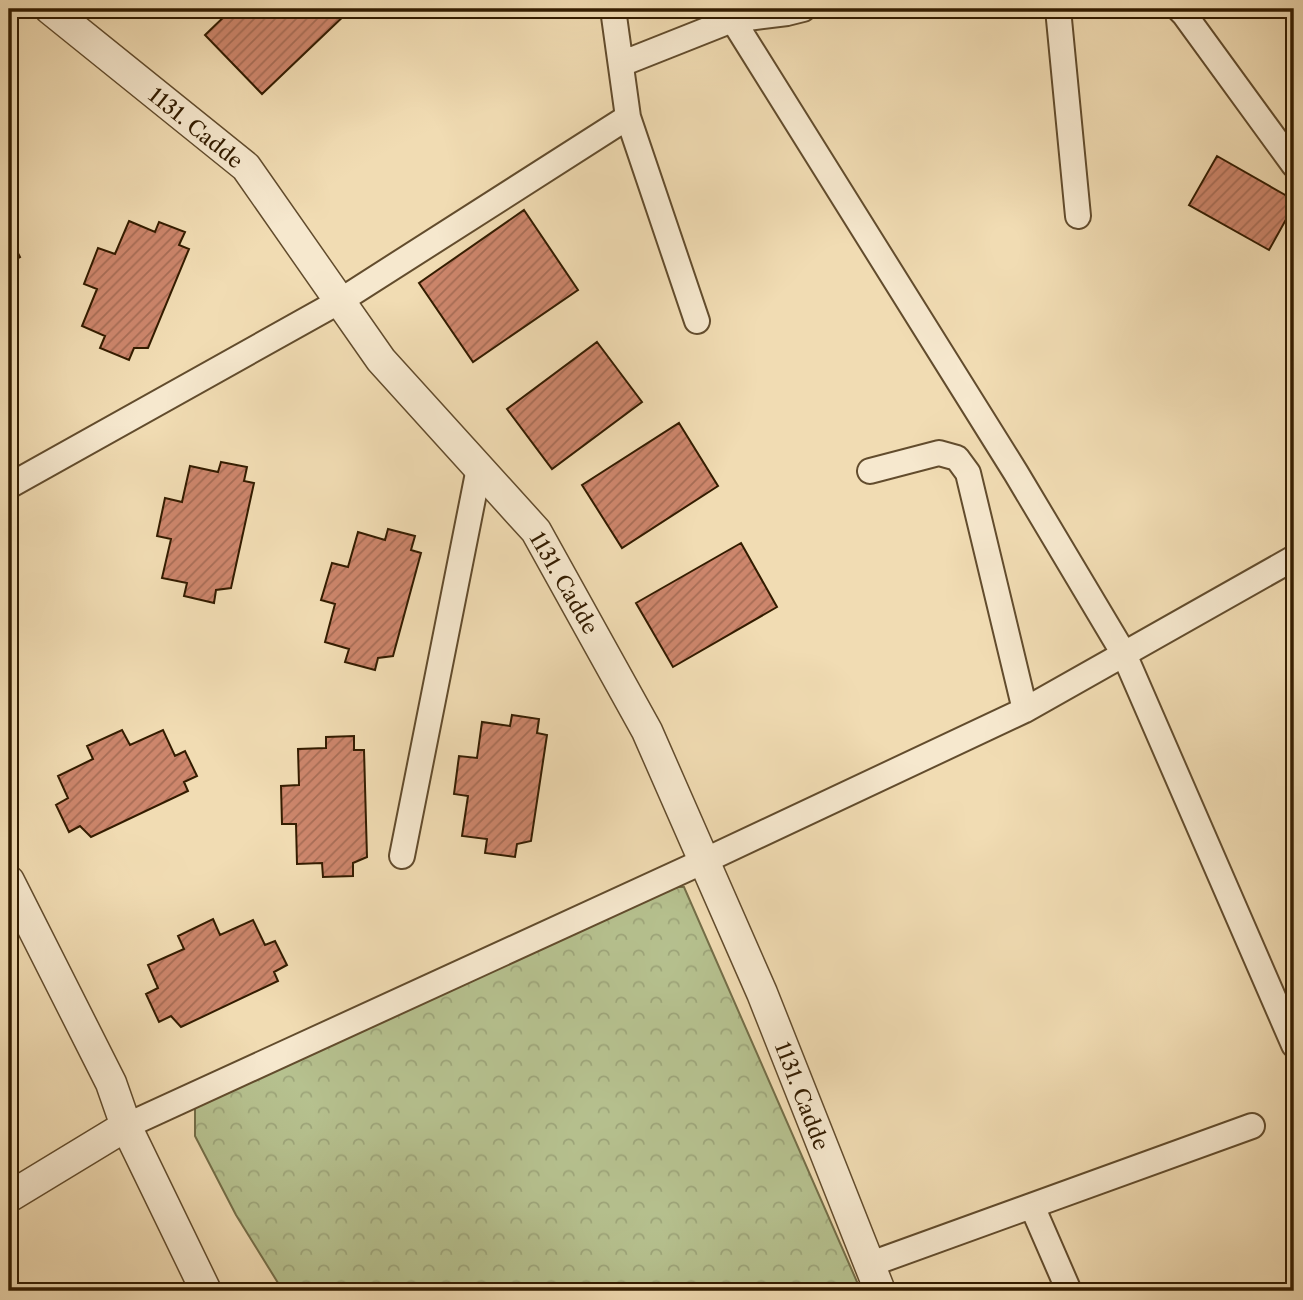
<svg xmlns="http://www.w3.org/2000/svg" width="1303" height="1300" font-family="'Libre Caslon Text',serif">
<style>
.forest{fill:url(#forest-crowns);stroke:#746e48;stroke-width:2}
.building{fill:url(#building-hatch);stroke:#331c00;stroke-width:2}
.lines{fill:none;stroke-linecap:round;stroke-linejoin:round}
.minor-casing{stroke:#624c2d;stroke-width:28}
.tertiary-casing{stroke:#624c2d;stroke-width:33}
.minor{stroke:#f6e8ce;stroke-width:24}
.tertiary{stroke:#f6e8ce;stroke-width:30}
.labels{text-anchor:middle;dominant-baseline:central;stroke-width:6;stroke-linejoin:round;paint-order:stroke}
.street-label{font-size:21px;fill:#331c00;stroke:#f6e8ce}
</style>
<defs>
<pattern id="forest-crowns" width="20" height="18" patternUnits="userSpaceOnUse" patternTransform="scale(1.75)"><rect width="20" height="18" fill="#b6c18f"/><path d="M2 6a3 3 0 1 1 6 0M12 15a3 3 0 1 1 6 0" fill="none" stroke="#9da57a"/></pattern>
<pattern id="building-hatch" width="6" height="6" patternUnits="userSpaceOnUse" patternTransform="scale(1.75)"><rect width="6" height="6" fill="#cd866c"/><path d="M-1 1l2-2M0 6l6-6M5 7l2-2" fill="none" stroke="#a76d56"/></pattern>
</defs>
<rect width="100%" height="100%" fill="#f1dcb3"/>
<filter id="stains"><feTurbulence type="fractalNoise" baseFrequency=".00286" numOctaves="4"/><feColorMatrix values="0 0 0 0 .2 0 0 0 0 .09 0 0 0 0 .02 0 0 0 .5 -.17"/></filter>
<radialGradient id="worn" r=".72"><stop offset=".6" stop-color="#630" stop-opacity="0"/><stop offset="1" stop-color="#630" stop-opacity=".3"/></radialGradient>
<!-- forest -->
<path class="forest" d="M 661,887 L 684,887 L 861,1291 L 283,1291 L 236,1215 L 195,1136 L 195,1106 Z"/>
<!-- building -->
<path class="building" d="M 232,9 L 347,9 L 349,11 L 262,94 L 205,35 Z
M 1217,156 L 1294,200 L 1294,205 L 1269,250 L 1189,205 Z
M 524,210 L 578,290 L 473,362 L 419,283 Z
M 129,221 L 155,232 L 159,222 L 185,232 L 179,245 L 189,249 L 148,348 L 134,348 L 129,360 L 100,348 L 105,336 L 82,326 L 97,289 L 84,284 L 98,248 L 115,254 Z
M 9,236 L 20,257 L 9,263 Z
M 597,342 L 642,402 L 552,469 L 507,409 Z
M 679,423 L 718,486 L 622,548 L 582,485 Z
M 221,462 L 247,467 L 244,481 L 254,483 L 231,588 L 216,590 L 214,603 L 184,596 L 187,583 L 162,578 L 171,539 L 157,536 L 165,498 L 182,502 L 190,466 L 218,472 Z
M 388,529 L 415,536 L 411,550 L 421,553 L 393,656 L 378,658 L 375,670 L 345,662 L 349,649 L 325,642 L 335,604 L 321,600 L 332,563 L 348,567 L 358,532 L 385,540 Z
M 741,543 L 777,607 L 673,667 L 636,603 Z
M 512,715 L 539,719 L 537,733 L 547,735 L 531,841 L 517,844 L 515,857 L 485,853 L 487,839 L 462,836 L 468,796 L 454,794 L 459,756 L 477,758 L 482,722 L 510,726 Z
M 122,730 L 130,745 L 163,730 L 175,756 L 185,751 L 197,776 L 184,782 L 188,791 L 91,837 L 80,826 L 69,832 L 56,805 L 68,798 L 58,776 L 93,759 L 87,746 Z
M 354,736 L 354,750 L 364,750 L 367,857 L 353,863 L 353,876 L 323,877 L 322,863 L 297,864 L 296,824 L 282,824 L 281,786 L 299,785 L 298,749 L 326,748 L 326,737 Z
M 213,919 L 220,935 L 253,920 L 265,945 L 275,941 L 287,965 L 274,972 L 278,981 L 181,1027 L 171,1016 L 159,1022 L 146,994 L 158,988 L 148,965 L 184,949 L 178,936 Z"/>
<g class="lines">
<!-- minor casing -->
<g class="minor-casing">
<path id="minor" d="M 613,9 L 628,117 L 697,321
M 726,9 L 1016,473 L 1124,654 L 1294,1045
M 1058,9 L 1078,216
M 1179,9 L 1184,14 L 1294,165
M 621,64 L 732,20 L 787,13 L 803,9
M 870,471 L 939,453 L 957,458 L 968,473 L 1025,710
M 9,486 L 340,301 L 628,117
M 402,856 L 479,468
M 126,1126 L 704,861 L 1025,710 L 1294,558
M 1032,1206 L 1069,1291
M 868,1265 L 1252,1126"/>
</g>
<!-- tertiary casing -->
<g class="tertiary-casing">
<path id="tertiary" d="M 50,9 L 246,167 L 381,360 L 536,531 L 647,731 L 762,993 L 880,1291
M 9,881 L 111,1083 L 126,1126 L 206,1291
M 9,1197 L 126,1126"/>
</g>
<!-- minor -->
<use href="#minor" class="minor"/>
<!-- tertiary -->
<use href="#tertiary" class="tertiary"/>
</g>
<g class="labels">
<!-- street labels -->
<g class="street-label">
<text transform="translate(196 128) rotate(39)">1131. Cadde</text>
<text transform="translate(564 583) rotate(60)">1131. Cadde</text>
<text transform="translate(802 1096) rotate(69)">1131. Cadde</text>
</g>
</g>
<!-- margin -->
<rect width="1303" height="1300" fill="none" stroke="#f1dcb3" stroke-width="35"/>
<rect x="10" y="10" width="1282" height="1279" fill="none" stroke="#331c00" stroke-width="3.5"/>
<rect x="18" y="18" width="1268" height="1265" fill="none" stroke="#331c00" stroke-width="2"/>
<rect width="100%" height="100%" filter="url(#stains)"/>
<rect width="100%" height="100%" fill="url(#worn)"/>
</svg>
